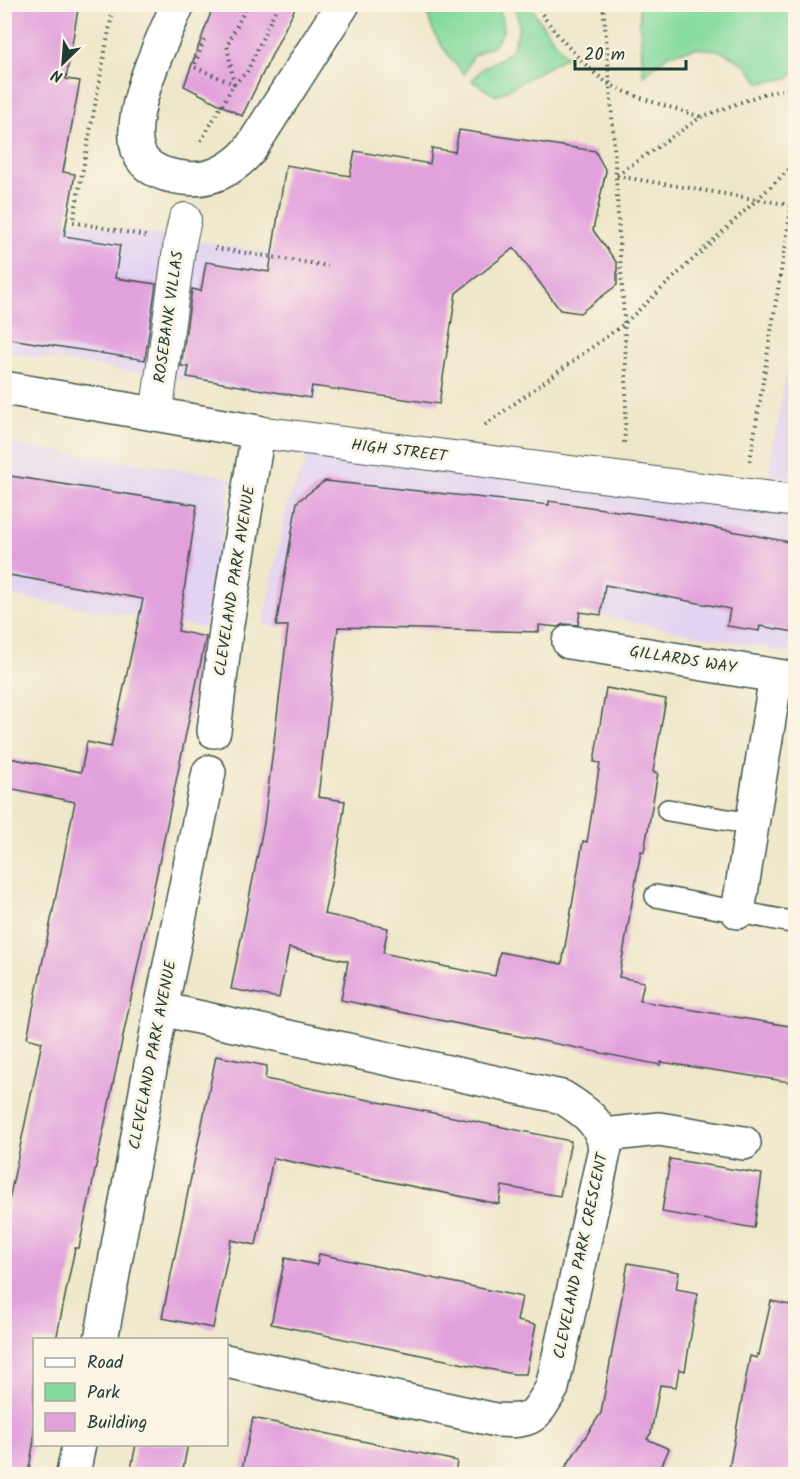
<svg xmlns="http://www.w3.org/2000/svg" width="800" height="1479" font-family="Kalam,sans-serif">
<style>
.built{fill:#e3d3f2}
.green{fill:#85da9d;stroke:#528c68;stroke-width:1.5}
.building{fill:#e2a1dd}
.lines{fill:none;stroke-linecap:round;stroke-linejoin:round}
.service-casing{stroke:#3e564a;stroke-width:24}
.pedestrian-casing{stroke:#3e564a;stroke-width:34}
.minor-casing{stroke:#3e564a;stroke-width:36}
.path{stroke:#3e564a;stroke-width:4;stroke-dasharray:1.5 4.5;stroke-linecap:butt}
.service{stroke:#fff;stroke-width:21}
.pedestrian{stroke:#fff;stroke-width:32}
.minor{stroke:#fff;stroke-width:33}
.labels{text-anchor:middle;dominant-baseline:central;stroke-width:6;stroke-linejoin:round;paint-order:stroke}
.street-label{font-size:16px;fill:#1f3d34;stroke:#fcf5e5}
</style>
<rect width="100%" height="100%" fill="#fcf5e5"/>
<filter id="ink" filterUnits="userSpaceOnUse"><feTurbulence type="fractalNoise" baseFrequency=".0167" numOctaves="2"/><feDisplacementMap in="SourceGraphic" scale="12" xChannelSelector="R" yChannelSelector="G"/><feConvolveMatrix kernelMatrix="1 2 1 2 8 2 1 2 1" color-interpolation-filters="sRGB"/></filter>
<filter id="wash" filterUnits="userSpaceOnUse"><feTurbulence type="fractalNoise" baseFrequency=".008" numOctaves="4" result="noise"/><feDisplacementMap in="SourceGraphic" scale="24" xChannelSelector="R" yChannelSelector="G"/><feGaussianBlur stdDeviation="1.35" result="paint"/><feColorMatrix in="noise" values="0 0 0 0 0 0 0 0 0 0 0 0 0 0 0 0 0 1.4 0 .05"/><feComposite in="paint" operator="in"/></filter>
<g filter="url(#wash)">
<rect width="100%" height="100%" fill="#efe7c9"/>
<!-- built -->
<path class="built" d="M 4,211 L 335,263 L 317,401 L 5,352 Z
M 795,326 L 795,479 L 768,475 Z
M 286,428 L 795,494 L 795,654 L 580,612 L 578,630 L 540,625 L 539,632 L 263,626 L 288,503 L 307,458 L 283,454 Z
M 4,443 L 232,477 L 205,628 L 5,595 Z"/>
<!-- green -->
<path class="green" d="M 430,5 L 495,5 L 502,16 L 503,30 L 496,44 L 473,56 L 464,74 C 451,60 422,24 430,5 Z
M 511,5 L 530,5 L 541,23 L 566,57 L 496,96 L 472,81 C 476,76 480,70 485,67 C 504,55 513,57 518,31 C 520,22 518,12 511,5 Z
M 639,5 L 795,5 L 795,73 L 788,78 L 760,83 L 745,64 L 719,50 L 695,48 L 668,55 L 643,76 Z"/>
<g id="blocks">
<!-- building -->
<path class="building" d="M 12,4 L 79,4 L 66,79 L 80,81 L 63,172 L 75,174 L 64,236 L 120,245 L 115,278 L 156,284 L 145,360 L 4,338 L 4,232 L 9,206 L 4,205 L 4,45 Z
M 214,4 L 297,4 L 242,116 L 184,86 Z
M 459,130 L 595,151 L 606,171 L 593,230 L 617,263 L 617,285 L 580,313 L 560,310 L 514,248 L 456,293 L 439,404 L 312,386 L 310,398 L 187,377 L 189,367 L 181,366 L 192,289 L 201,291 L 206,262 L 269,272 L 286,165 L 350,176 L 355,151 L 430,164 L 432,148 L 455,152 Z
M 4,475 L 197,505 L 178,631 L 206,637 L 79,1248 L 75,1248 L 56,1340 L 34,1340 L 34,1440 L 28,1474 L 4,1474 L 4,1224 L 42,1042 L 27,1038 L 75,802 L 4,787 L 4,757 L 81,772 L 87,742 L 111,747 L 143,599 L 4,574 Z
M 325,481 L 549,505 L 549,501 L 658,517 L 795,543 L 795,632 L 760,626 L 759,631 L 727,626 L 730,609 L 605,585 L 601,615 L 580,612 L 578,625 L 563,624 L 558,627 L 539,625 L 539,632 L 338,627 L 318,797 L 345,801 L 338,851 L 324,914 L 388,928 L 383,953 L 447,967 L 495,976 L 500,952 L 562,964 L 583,841 L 587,842 L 600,763 L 594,762 L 606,688 L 666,699 L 653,772 L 658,773 L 644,852 L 641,851 L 619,977 L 644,982 L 640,1001 L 795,1027 L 795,1051 L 790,1082 L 661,1062 L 660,1065 L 341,1000 L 348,961 L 289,948 L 279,998 L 231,989 L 264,823 L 288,626 L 276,626 L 297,502 Z
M 216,1056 L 267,1066 L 265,1079 L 571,1141 L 560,1196 L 502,1186 L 499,1204 L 273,1158 L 256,1245 L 231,1240 L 213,1328 L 162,1318 Z
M 670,1159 L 762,1174 L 754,1228 L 662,1212 Z
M 319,1254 L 522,1297 L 517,1321 L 536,1325 L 526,1374 L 513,1374 L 271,1324 L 285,1258 L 317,1265 Z
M 628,1263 L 679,1272 L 676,1289 L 698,1293 L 685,1371 L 679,1369 L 676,1387 L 660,1385 L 651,1433 L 647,1439 L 669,1449 L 658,1474 L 561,1474 L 601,1413 Z
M 771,1301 L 795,1306 L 795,1474 L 728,1474 L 750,1356 L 757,1358 L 757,1354 L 759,1355 Z
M 253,1418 L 457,1461 L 455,1474 L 265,1474 L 242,1469 Z
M 136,1444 L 188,1444 L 182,1474 L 130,1474 Z"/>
</g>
</g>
<g filter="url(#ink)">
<use href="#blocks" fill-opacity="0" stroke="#3e564a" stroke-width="1.5"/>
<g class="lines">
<!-- service casing -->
<g class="service-casing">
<path id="service" d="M 668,810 L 752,824
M 656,896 L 796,923"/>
</g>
<!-- pedestrian casing -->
<g class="pedestrian-casing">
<path id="pedestrian" d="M 156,415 L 180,242 L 185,219
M 258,432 L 796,501"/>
</g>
<!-- minor casing -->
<g class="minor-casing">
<path id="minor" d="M 178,4 C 163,39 124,116 139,153 C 146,171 167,176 184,178 C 210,182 233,169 249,151 L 343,4
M 4,388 L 258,432 L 226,630 L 214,731
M 569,642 L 796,679
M 738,912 L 776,676
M 161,1009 L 562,1097 C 583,1110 602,1122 605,1148 L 552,1388 C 534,1419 532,1422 496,1420 L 226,1361
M 604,1135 L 659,1129 L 744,1143
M 101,1340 L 161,1009 L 209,772
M 73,1474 L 79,1444"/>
</g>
<!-- path -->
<path class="path" d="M 114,4 L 73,222 L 146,236
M 536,4 C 547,26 591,75 613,86 C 640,100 672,107 701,117
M 603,4 C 611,88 616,172 620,256 C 624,318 629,382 624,444
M 204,40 L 194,67 L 234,84 L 247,72 L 278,4
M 201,141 L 234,84 L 227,45 L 248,4
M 617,175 L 701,117 L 763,94 L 796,87
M 617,176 L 791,205
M 215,248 L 328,266
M 485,425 L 624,324 L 796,163
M 750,461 L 796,179"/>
<!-- service -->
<use href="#service" class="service"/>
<!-- pedestrian -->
<use href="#pedestrian" class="pedestrian"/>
<!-- minor -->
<use href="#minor" class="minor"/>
</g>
</g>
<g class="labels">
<!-- street labels -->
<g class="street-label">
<text transform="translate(169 317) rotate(-82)">ROSEBANK VILLAS</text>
<text transform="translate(399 451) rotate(7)">HIGH STREET</text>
<text transform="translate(235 581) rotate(-81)">CLEVELAND PARK AVENUE</text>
<text transform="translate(683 660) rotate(9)">GILLARDS WAY</text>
<text transform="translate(153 1055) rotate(-79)">CLEVELAND PARK AVENUE</text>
<text transform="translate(581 1256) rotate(-78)">CLEVELAND PARK CRESCENT</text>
</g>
</g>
<!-- margin -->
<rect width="800" height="1479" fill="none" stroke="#fcf5e5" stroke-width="24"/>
<!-- legend -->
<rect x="33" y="1338" width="195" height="108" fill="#fcf5e5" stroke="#a4ab9e" stroke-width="1.5"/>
<rect x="45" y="1358" width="30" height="9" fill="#ffffff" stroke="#a4ab9e" stroke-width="1.5"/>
<text x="87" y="1368" font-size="18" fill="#1f3d34">Road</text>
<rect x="45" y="1383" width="30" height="18" fill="#85da9d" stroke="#a4ab9e" stroke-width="1.5"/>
<text x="87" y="1398" font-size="18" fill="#1f3d34">Park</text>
<rect x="45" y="1413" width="30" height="18" fill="#e2a1dd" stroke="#a4ab9e" stroke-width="1.5"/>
<text x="87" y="1428" font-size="18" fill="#1f3d34">Building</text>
<!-- north arrow -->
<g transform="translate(63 63) rotate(205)" stroke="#fcf5e5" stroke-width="4.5" paint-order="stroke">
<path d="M0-4.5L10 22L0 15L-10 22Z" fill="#1f3d34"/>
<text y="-9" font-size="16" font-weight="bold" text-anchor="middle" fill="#1f3d34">N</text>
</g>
<!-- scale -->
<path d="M575 60v9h111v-9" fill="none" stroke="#1f3d34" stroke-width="3"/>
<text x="584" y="60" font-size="18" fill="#1f3d34" stroke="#fcf5e5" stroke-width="4.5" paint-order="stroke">20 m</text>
</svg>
